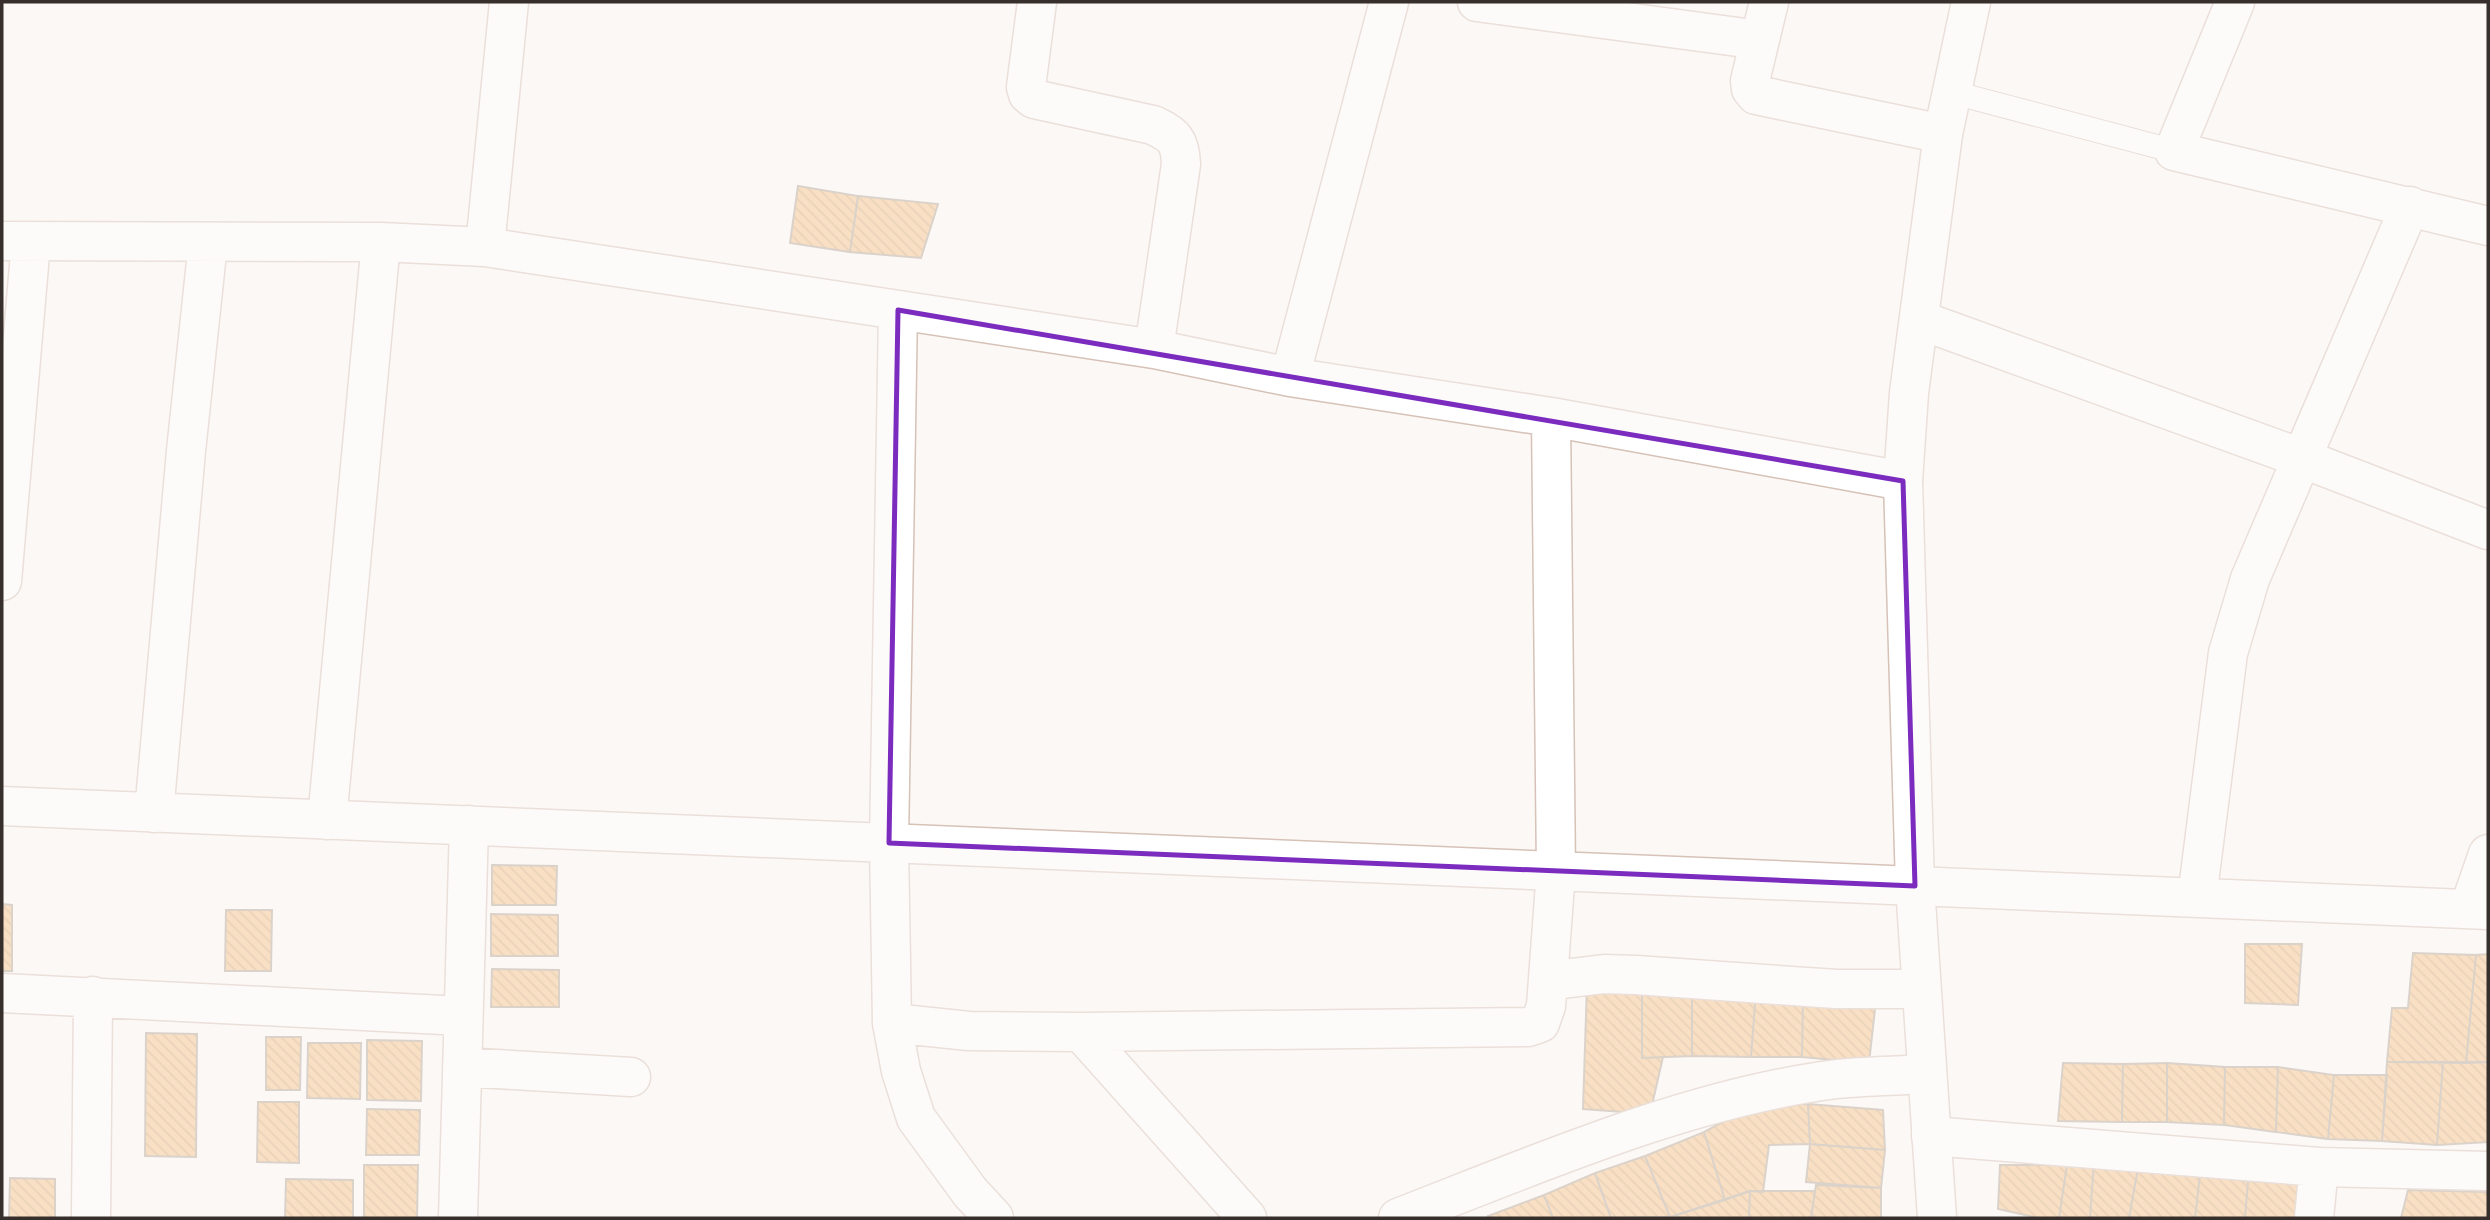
<svg xmlns="http://www.w3.org/2000/svg" width="2490" height="1220" font-family="'DejaVu Sans',sans-serif">
<style>
.building{fill:url(#building-back-hatch);stroke:#b3a596;stroke-width:2}
.lines{fill:none;stroke-linecap:round;stroke-linejoin:round}
.lane-casing{stroke:#d6c2b7;stroke-width:25}
.street-casing{stroke:#d6c2b7;stroke-width:41}
.secondary-casing{stroke:#d6c2b7;stroke-width:41}
.lane{stroke:#fff;stroke-width:23}
.street{stroke:#fff;stroke-width:38}
.secondary{stroke:#fff;stroke-width:38}
.marked{fill:none;stroke:#7b2cbf;stroke-width:5;stroke-linejoin:round}
</style>
<defs>
<pattern id="building-back-hatch" width="6" height="6" patternUnits="userSpaceOnUse" patternTransform="scale(1.75)"><rect width="6" height="6" fill="#f6c285"/><path d="M-1 5l2 2M0 0l6 6M5-1l2 2" fill="none" stroke="#d4a773"/></pattern>
</defs>
<rect width="100%" height="100%" fill="#fcf8f6"/>
<!-- building -->
<path class="building" d="M 798,186 L 858,196 L 850,252 L 790,243 Z
M 858,196 L 938,204 L 921,258 L 850,252 Z
M 492,865 L 557,866 L 556,905 L 492,905 Z
M 2,904 L 12,905 L 12,971 L 2,971 Z
M 226,910 L 272,910 L 271,971 L 225,971 Z
M 491,914 L 558,915 L 558,956 L 491,956 Z
M 2245,944 L 2302,944 L 2298,1005 L 2245,1003 Z
M 2413,953 L 2476,955 L 2466,1063 L 2387,1062 L 2392,1008 L 2408,1008 Z
M 2488,954 L 2488,1062 L 2466,1063 L 2476,955 Z
M 492,969 L 559,970 L 559,1007 L 491,1007 Z
M 1587,985 L 1642,985 L 1642,1058 L 1663,1057 L 1650,1114 L 1583,1109 Z
M 1642,985 L 1692,991 L 1692,1056 L 1642,1058 Z
M 1692,991 L 1756,991 L 1751,1057 L 1692,1056 Z
M 1756,991 L 1803,997 L 1802,1057 L 1751,1057 Z
M 1803,997 L 1876,1000 L 1869,1063 L 1802,1057 Z
M 146,1033 L 197,1034 L 196,1157 L 145,1156 Z
M 266,1037 L 301,1037 L 300,1090 L 266,1090 Z
M 367,1040 L 422,1041 L 421,1101 L 367,1100 Z
M 308,1043 L 361,1043 L 360,1099 L 307,1098 Z
M 2387,1062 L 2443,1062 L 2437,1145 L 2382,1141 Z
M 2443,1062 L 2488,1062 L 2488,1142 L 2437,1145 Z
M 2063,1063 L 2123,1064 L 2122,1122 L 2058,1121 Z
M 2167,1063 L 2225,1067 L 2224,1125 L 2167,1122 Z
M 2167,1063 L 2167,1122 L 2122,1122 L 2123,1064 Z
M 2225,1067 L 2278,1067 L 2276,1132 L 2224,1125 Z
M 2278,1067 L 2334,1075 L 2328,1139 L 2276,1132 Z
M 2334,1075 L 2387,1075 L 2382,1141 L 2328,1139 Z
M 258,1102 L 299,1102 L 299,1163 L 257,1162 Z
M 1808,1104 L 1883,1110 L 1885,1150 L 1810,1144 Z
M 1808,1104 L 1810,1144 L 1769,1145 L 1763,1192 L 1750,1191 L 1725,1200 L 1704,1132 L 1754,1105 Z
M 367,1109 L 420,1110 L 419,1155 L 366,1155 Z
M 1704,1132 L 1725,1200 L 1670,1217 L 1645,1156 Z
M 1810,1144 L 1885,1150 L 1881,1188 L 1806,1182 Z
M 1645,1156 L 1670,1217 L 1611,1218 L 1595,1173 Z
M 2094,1162 L 2090,1218 L 2059,1218 L 2067,1165 Z
M 2094,1162 L 2138,1168 L 2129,1218 L 2090,1218 Z
M 364,1165 L 418,1165 L 417,1218 L 364,1218 Z
M 2000,1165 L 2067,1165 L 2059,1218 L 2038,1218 L 1998,1209 Z
M 2138,1168 L 2200,1175 L 2195,1218 L 2129,1218 Z
M 1595,1173 L 1611,1218 L 1553,1218 L 1544,1195 Z
M 2200,1175 L 2248,1181 L 2245,1218 L 2195,1218 Z
M 10,1178 L 55,1179 L 55,1218 L 9,1218 Z
M 286,1179 L 353,1180 L 353,1218 L 285,1218 Z
M 2248,1181 L 2302,1184 L 2296,1218 L 2245,1218 Z
M 1816,1185 L 1881,1188 L 1881,1218 L 1811,1218 Z
M 2408,1190 L 2488,1192 L 2488,1218 L 2401,1218 Z
M 1750,1191 L 1815,1191 L 1811,1218 L 1749,1218 Z
M 1750,1191 L 1749,1218 L 1670,1218 L 1670,1217 Z
M 1544,1195 L 1553,1218 L 1489,1218 L 1488,1216 Z"/>
<g class="lines">
<!-- lane casing -->
<g class="lane-casing">
<path id="lane" d="M 1951,92 L 2174,151"/>
</g>
<!-- street casing -->
<g class="street-casing">
<path id="street" d="M 1037,2 L 1026,87 L 1028,94 L 1034,99 L 1153,125 C 1174,135 1180,140 1181,164 L 1154,349
M 1477,2 L 1760,40
M 1769,2 L 1750,81 L 1751,89 L 1756,95 L 1943,134
M 2235,2 L 2174,151 L 2488,226
M 2,241 L 381,242 L 485,247 L 1154,349 L 1290,377 L 1551,417 L 1903,481
M 485,247 L 509,2
M 898,310 L 889,843 L 892,1023 L 901,1071 L 916,1118 L 970,1192 L 994,1218
M 1920,320 L 2301,458 L 2488,530
M 1290,377 L 1389,2
M 2,581 L 31,242
M 2,806 L 2488,910
M 154,813 L 186,451 L 208,243
M 327,820 L 381,242
M 2197,898 L 2228,653 L 2250,579 L 2410,206
M 2469,909 L 2488,854
M 1548,979 L 1563,979 L 1604,974 L 1636,975 L 1836,989 L 1921,989
M 2,993 L 463,1016
M 892,1023 L 969,1031 L 1081,1032 L 1528,1027 L 1540,1023 L 1546,1006 L 1556,871 L 1551,417
M 1081,1032 L 1247,1218
M 462,1067 L 631,1077
M 1931,1136 L 2319,1167 L 2488,1171
M 91,1218 L 93,996
M 458,1218 L 469,825
M 1398,1218 C 1535,1165 1691,1097 1837,1079 C 1866,1076 1897,1076 1927,1074
M 2314,1218 L 2319,1167"/>
</g>
<!-- secondary casing -->
<g class="secondary-casing">
<path id="secondary" d="M 1937,1218 L 1915,886 L 1903,481 L 1909,393 L 1943,134 L 1971,2"/>
</g>
<!-- lane -->
<use href="#lane" class="lane"/>
<!-- street -->
<use href="#street" class="street"/>
<!-- secondary -->
<use href="#secondary" class="secondary"/>
</g>
<!-- marked area -->
<path d="M0 0H2490V1220H0ZM 898,310 L 1903,481 L 1915,886 L 889,843 Z" fill="#fcf8f6" fill-opacity=".55" fill-rule="evenodd"/>
<path class="marked" d="M 898,310 L 1903,481 L 1915,886 L 889,843 Z"/>
<!-- border -->
<rect width="2490" height="1220" fill="none" stroke="#372f2b" stroke-width="7"/>
</svg>
